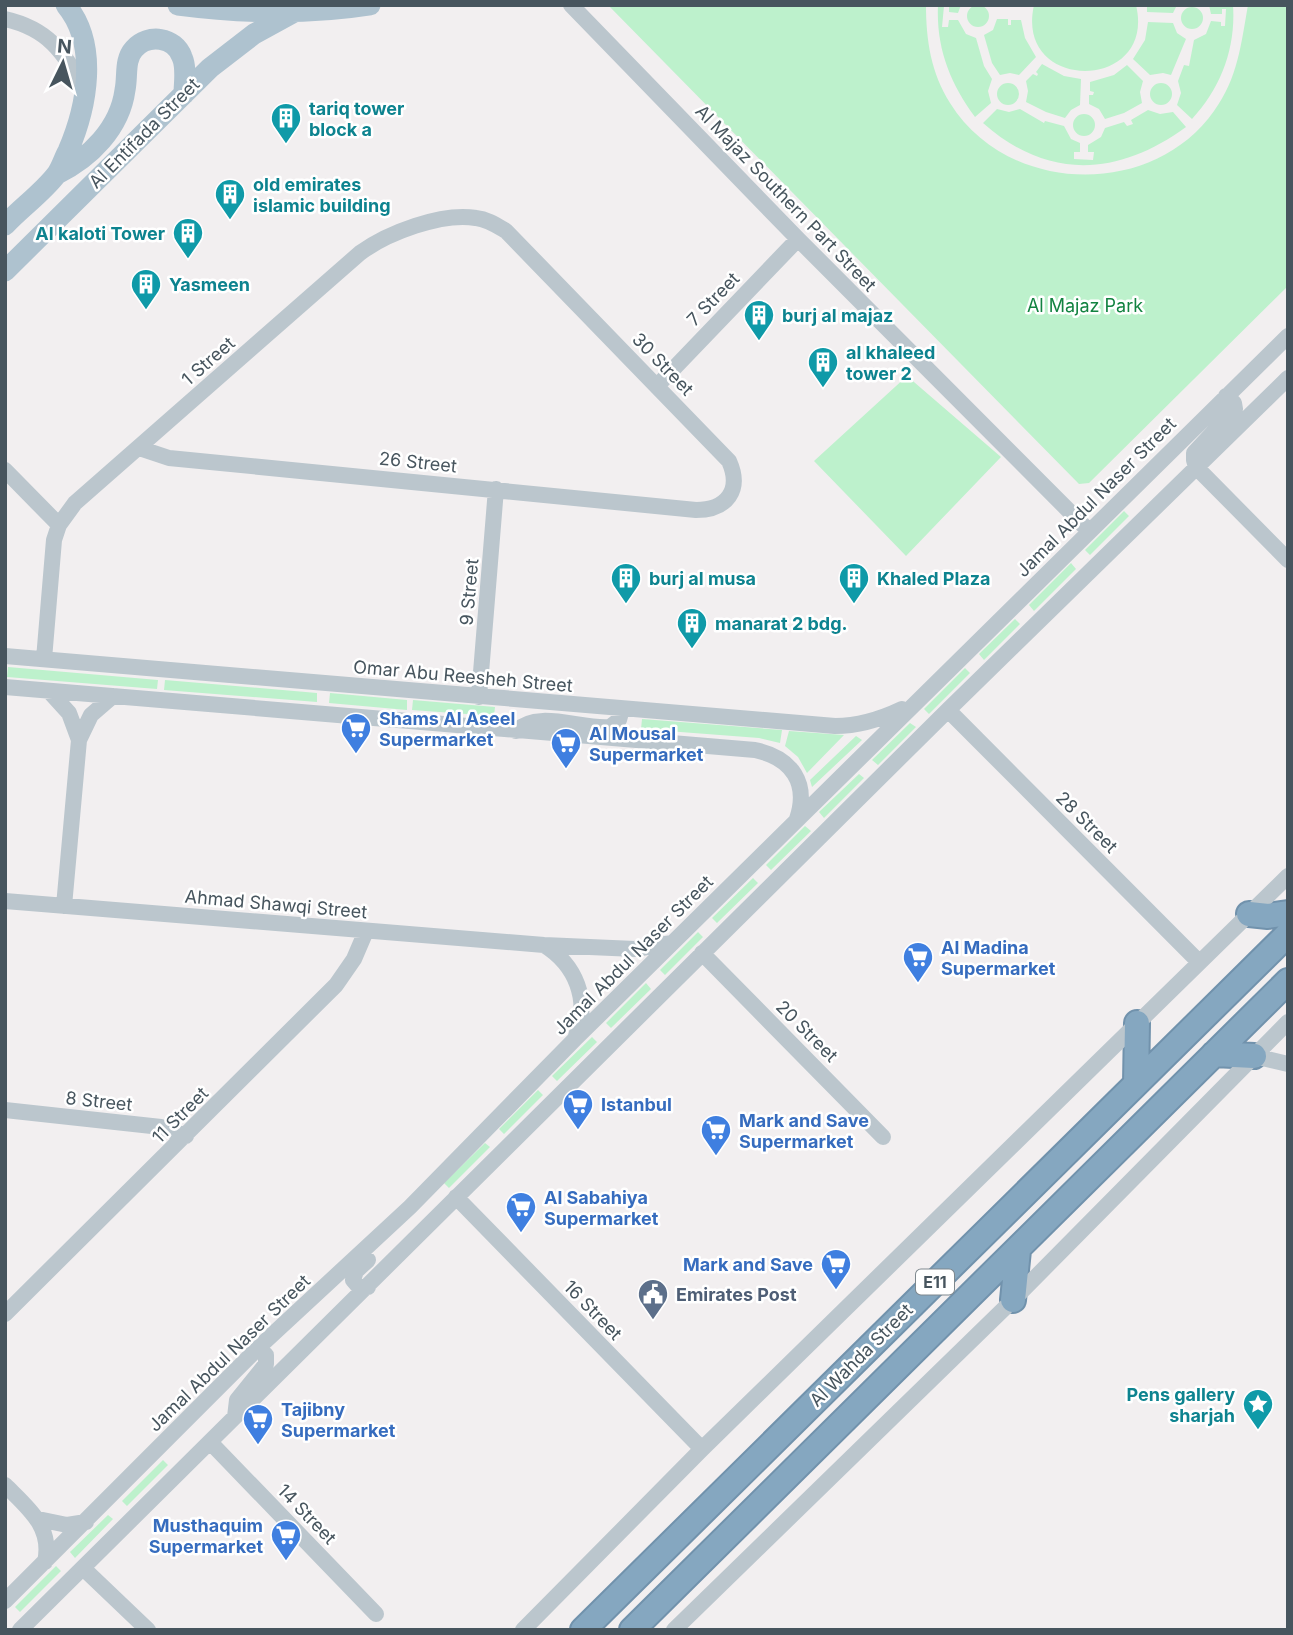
<svg xmlns="http://www.w3.org/2000/svg" width="1293" height="1635" font-family="Inter,sans-serif">
<style>
.green{fill:#bdf1cc}
.lines{fill:none;stroke-linecap:round;stroke-linejoin:round}
.highway-casing{stroke:#7192ac;stroke-width:28}
.minor{stroke:#bbc6cd;stroke-width:16}
.major{stroke:#aec2cf;stroke-width:21}
.highway{stroke:#85a7c0;stroke-width:24}
.labels{text-anchor:middle;dominant-baseline:central;stroke-width:5;stroke-linejoin:round;paint-order:stroke}
.shield{fill:#fff;stroke:#7e888e;stroke-width:2}
.shield-label{font-size:16px;font-weight:bold;fill:#47555e}
.culture-label{font-size:18px;font-weight:bold;fill:#0d838f;stroke:#fff;text-anchor:start}
.street-label{font-size:18px;fill:#47555e;stroke:#fff}
.park-label{font-size:18px;fill:#138341;stroke:#fff}
.shop-label{font-size:18px;font-weight:bold;fill:#366cbe;stroke:#fff;text-anchor:start}
.service-label{font-size:18px;font-weight:bold;fill:#4e5e75;stroke:#fff;text-anchor:start}
</style>
<rect width="100%" height="100%" fill="#f2eff0"/>
<!-- green -->
<path class="green" d="M967 16a11 11 0 1 1 22 0a11 11 0 1 1-22 0Z
M 608,5 L 926,5 C 926,40 931,73 950,103 C 1007,195 1152,199 1214,111 C 1238,78 1241,44 1248,5 L 1288,5 L 1288,286 L 1089,483 L 1079,484 Z
M 938,5 L 961,5 L 958,13 L 949,12 L 949,7 L 944,6 L 942,27 L 948,27 L 949,20 L 958,20 L 966,34 L 976,38 L 984,66 L 992,79 L 988,91 L 991,103 L 975,117 C 950,83 936,48 938,5 Z
M 1034,5 L 1136,5 C 1157,92 1014,94 1034,5 Z
M 1147,5 L 1177,5 L 1173,13 L 1147,12 Z
M 1209,5 L 1233,5 C 1236,48 1221,88 1192,119 L 1177,105 L 1181,93 L 1178,81 L 1184,65 L 1189,66 L 1194,40 L 1206,34 L 1211,21 L 1221,22 L 1221,26 L 1225,26 L 1226,9 L 1222,9 L 1222,14 L 1211,14 Z
M1181 18a11 11 0 1 1 22 0a11 11 0 1 1-22 0Z
M 997,19 L 1008,19 L 1008,25 L 1011,25 L 1011,20 L 1021,20 L 1025,38 L 1036,57 L 1019,75 L 1010,73 L 1000,75 L 992,63 L 984,35 L 993,30 Z
M 1148,22 L 1173,23 L 1177,33 L 1186,39 L 1171,75 L 1163,73 L 1150,75 L 1133,59 L 1145,40 Z
M 1042,64 L 1064,76 L 1081,79 L 1080,105 L 1071,110 L 1065,118 L 1046,112 L 1026,102 L 1028,91 L 1026,81 L 1033,74 L 1037,76 L 1038,74 L 1036,72 Z
M 1127,65 L 1143,81 L 1140,92 L 1142,103 L 1124,113 L 1105,119 L 1099,109 L 1089,104 L 1089,95 L 1093,95 L 1094,92 L 1090,91 L 1090,82 L 1114,75 Z
M1150 94a11 11 0 1 1 22 0a11 11 0 1 1-22 0Z
M997 94a11 11 0 1 1 22 0a11 11 0 1 1-22 0Z
M 997,109 L 1009,112 L 1020,109 L 1044,123 L 1045,121 L 1064,126 L 1071,139 L 1080,143 L 1080,152 L 1074,152 L 1074,159 L 1093,160 L 1094,152 L 1088,152 L 1088,145 L 1101,137 L 1105,128 L 1124,122 L 1127,126 L 1133,124 L 1131,120 L 1148,110 L 1160,114 L 1173,112 L 1186,127 C 1119,176 1048,181 983,123 Z
M1073 125a11 11 0 1 1 22 0a11 11 0 1 1-22 0Z
M 907,376 L 1001,457 L 906,556 L 814,461 Z
M 1124,511 L 1129,516 L 1090,555 L 1085,550 Z
M 1071,563 L 1076,569 L 1034,611 L 1029,605 Z
M 1015,619 L 1020,624 L 984,660 L 979,654 Z
M 8,667 L 158,680 L 157,689 L 7,677 Z
M 965,668 L 970,673 L 929,714 L 924,709 Z
M 165,680 L 317,693 L 317,702 L 164,690 Z
M 330,693 L 407,700 L 407,710 L 329,703 Z
M 413,700 L 495,707 L 494,716 L 412,710 Z
M 642,719 L 782,730 L 780,743 L 759,738 L 641,729 Z
M 910,723 L 916,727 L 878,765 L 872,760 Z
M 789,731 L 844,735 L 807,773 L 798,757 L 785,746 Z
M 856,736 L 862,740 L 812,787 L 810,780 Z
M 859,774 L 864,778 L 824,818 L 819,812 Z
M 805,826 L 811,831 L 771,870 L 766,865 Z
M 753,878 L 758,883 L 717,923 L 712,918 Z
M 698,932 L 703,937 L 665,975 L 660,970 Z
M 646,983 L 651,989 L 611,1028 L 606,1023 Z
M 592,1037 L 597,1042 L 557,1081 L 552,1076 Z
M 538,1090 L 543,1095 L 504,1134 L 499,1129 Z
M 485,1143 L 490,1147 L 449,1188 L 444,1183 Z
M 163,1460 L 168,1465 L 127,1506 L 122,1501 Z
M 108,1515 L 113,1519 L 75,1558 L 70,1552 Z
M 56,1566 L 61,1571 L 20,1612 L 15,1607 Z"/>
<g class="lines">
<!-- highway casing -->
<g class="highway-casing">
<path id="highway" d="M 1249,914 L 1268,916 L 1288,913
M 1214,1054 L 1254,1056
M 1136,1084 L 1137,1023
M 1013,1300 L 1018,1250
M 583,1630 L 1288,934
M 632,1630 L 1288,981"/>
</g>
<!-- minor -->
<path class="minor" d="M 571,5 L 798,239 L 1089,531
M 5,19 C 49,29 63,52 84,88
M 657,386 L 798,239
M 1226,396 L 1234,403 L 1235,409 L 1194,453 L 1194,460 L 1196,467 L 1288,560
M 5,470 L 59,525
M 5,656 L 835,726 C 859,726 881,719 902,709
M 44,659 L 54,540 L 59,525 L 75,503 L 360,253 C 387,233 442,212 476,218 C 487,219 496,225 506,231 L 729,461 C 742,490 727,510 696,510 L 169,458 L 139,448
M 5,687 L 755,750 C 792,758 809,783 797,819
M 49,691 L 69,713 L 79,740
M 479,697 L 496,489
M 948,710 L 1199,962
M 516,731 C 538,709 582,730 610,727 L 619,720 L 622,709
M 5,901 L 544,945 L 635,949 L 672,943
M 64,906 L 79,740 L 91,715 L 113,696
M 544,945 C 576,965 590,1000 576,1036
M 702,953 L 883,1137
M 1254,1056 L 1288,1064
M 5,1110 L 161,1127 L 186,1136
M 456,1197 L 702,1449
M 368,1260 L 356,1271 L 353,1280 L 359,1287 L 368,1287
M 5,1314 L 336,985 L 354,959 L 366,931
M 235,1417 L 237,1400 L 266,1364 L 266,1355 L 258,1348
M 210,1442 L 376,1614
M 5,1485 C 28,1508 53,1527 45,1562
M 38,1519 L 67,1525 L 86,1522
M 83,1568 L 148,1630
M 5,1601 L 258,1348 L 410,1207 L 576,1038 L 1288,336
M 20,1630 L 948,710 L 1288,378
M 523,1630 L 702,1449 L 1288,876
M 674,1630 L 1013,1300 L 1288,1022"/>
<!-- major -->
<path class="major" d="M 178,5 C 240,13 307,15 370,5
M 57,174 C 90,158 120,128 125,90 C 128,76 124,60 134,49 C 148,33 175,37 182,57 C 187,68 184,83 184,94
M 5,225 C 21,208 42,193 56,175 C 61,169 64,158 68,151 C 87,107 99,45 66,5
M 5,271 L 210,68 L 254,34 L 296,11"/>
<!-- highway -->
<use href="#highway" class="highway"/>
</g>
<!-- icons -->
<defs>
<g id="building-pin" transform="scale(1.575)"><path d="M0 17L-7.5 6A9.5 9.5 0 1 1 7.5 6Z" fill="#0f9aa8" stroke="#fff"/><path d="M-4-6H4V6H1V3H-1V6H-4ZM-2.5-4.3h1.7v1.8h-1.7ZM.8-4.3h1.7v1.8H.8ZM-2.5-1h1.7V.8h-1.7ZM.8-1h1.7V.8H.8Z" fill="#fff"/></g>
<g id="supermarket-pin" transform="scale(1.575)"><path d="M0 17L-7.5 6A9.5 9.5 0 1 1 7.5 6Z" fill="#3f7fe0" stroke="#fff"/><path d="M-6-5.5h2.5l.6 2H6L4.5 2H-2.5L-4.4-4H-6ZM-1.5 3.2a1.3 1.3 0 1 0 .1 0ZM3 3.2a1.3 1.3 0 1 0 .1 0Z" fill="#fff"/></g>
<g id="civic-pin" transform="scale(1.575)"><path d="M0 17L-7.5 6A9.5 9.5 0 1 1 7.5 6Z" fill="#5c6f8a" stroke="#fff"/><path d="M-.6-6.5H3V-4.5H.6V-3L4-1V1h2V6H-6V1h2V-1L-.6-3ZM-1.2 2.5V6h2.4V2.5Z" fill="#fff"/></g>
<g id="sight-pin" transform="scale(1.575)"><path d="M0 17L-7.5 6A9.5 9.5 0 1 1 7.5 6Z" fill="#0f9aa8" stroke="#fff"/><path d="M0-6L1.8-2.2L6-1.7L2.9 1.2L3.7 5.4L0 3.3L-3.7 5.4L-2.9 1.2L-6-1.7L-1.8-2.2Z" fill="#fff"/></g>
</defs>
<g fill-rule="evenodd">
<use href="#building-pin" x="286" y="118"/>
<use href="#building-pin" x="230" y="194"/>
<use href="#building-pin" x="188" y="233"/>
<use href="#building-pin" x="146" y="284"/>
<use href="#building-pin" x="759" y="315"/>
<use href="#building-pin" x="823" y="362"/>
<use href="#building-pin" x="626" y="578"/>
<use href="#building-pin" x="854" y="578"/>
<use href="#building-pin" x="692" y="623"/>
<use href="#supermarket-pin" x="356" y="728"/>
<use href="#supermarket-pin" x="566" y="743"/>
<use href="#supermarket-pin" x="918" y="957"/>
<use href="#supermarket-pin" x="578" y="1104"/>
<use href="#supermarket-pin" x="716" y="1130"/>
<use href="#supermarket-pin" x="521" y="1207"/>
<use href="#supermarket-pin" x="836" y="1264"/>
<use href="#civic-pin" x="653" y="1294"/>
<use href="#sight-pin" x="1258" y="1404"/>
<use href="#supermarket-pin" x="258" y="1419"/>
<use href="#supermarket-pin" x="286" y="1535"/>
</g>
<g class="labels">
<!-- shield labels -->
<rect class="shield" x="916" y="1269.5" width="38" height="25" rx="5"/>
<g class="shield-label">
<text x="935" y="1282">E11</text>
</g>
<!-- culture labels -->
<g class="culture-label">
<text x="309" y="108">tariq tower<tspan x="309" dy="21">block a</tspan></text>
<text x="253" y="184">old emirates<tspan x="253" dy="21">islamic building</tspan></text>
<text x="165" y="233" text-anchor="end">Al kaloti Tower</text>
<text x="169" y="284">Yasmeen</text>
<text x="782" y="315">burj al majaz</text>
<text x="846" y="352">al khaleed<tspan x="846" dy="21">tower 2</tspan></text>
<text x="649" y="578">burj al musa</text>
<text x="877" y="578">Khaled Plaza</text>
<text x="715" y="623">manarat 2 bdg.</text>
<text x="1235" y="1394" text-anchor="end">Pens gallery<tspan x="1235" dy="21">sharjah</tspan></text>
</g>
<!-- street labels -->
<g class="street-label">
<text transform="translate(144 133) rotate(-45)">Al Entifada Street</text>
<text transform="translate(786 198) rotate(46)">Al Majaz Southern Part Street</text>
<text transform="translate(713 299) rotate(-46)">7 Street</text>
<text transform="translate(208 361) rotate(-41)">1 Street</text>
<text transform="translate(663 364) rotate(46)">30 Street</text>
<text transform="translate(418 462) rotate(6)">26 Street</text>
<text transform="translate(1096 497) rotate(-45)">Jamal Abdul Naser Street</text>
<text transform="translate(469 592) rotate(-85)">9 Street</text>
<text transform="translate(463 676) rotate(5)">Omar Abu Reesheh Street</text>
<text transform="translate(1087 822) rotate(45)">28 Street</text>
<text transform="translate(276 904) rotate(5)">Ahmad Shawqi Street</text>
<text transform="translate(633 955) rotate(-45)">Jamal Abdul Naser Street</text>
<text transform="translate(807 1031) rotate(45)">20 Street</text>
<text transform="translate(99 1101) rotate(6)">8 Street</text>
<text transform="translate(180 1115) rotate(-45)">11 Street</text>
<text transform="translate(593 1310) rotate(46)">16 Street</text>
<text transform="translate(229 1353) rotate(-44)">Jamal Abdul Naser Street</text>
<text transform="translate(861 1355) rotate(-45)">Al Wahda Street</text>
<text transform="translate(307 1514) rotate(46)">14 Street</text>
</g>
<!-- park labels -->
<g class="park-label">
<text x="1085" y="305">Al Majaz Park</text>
</g>
<!-- shop labels -->
<g class="shop-label">
<text x="379" y="718">Shams Al Aseel<tspan x="379" dy="21">Supermarket</tspan></text>
<text x="589" y="733">Al Mousal<tspan x="589" dy="21">Supermarket</tspan></text>
<text x="941" y="947">Al Madina<tspan x="941" dy="21">Supermarket</tspan></text>
<text x="601" y="1104">Istanbul</text>
<text x="739" y="1120">Mark and Save<tspan x="739" dy="21">Supermarket</tspan></text>
<text x="544" y="1197">Al Sabahiya<tspan x="544" dy="21">Supermarket</tspan></text>
<text x="813" y="1264" text-anchor="end">Mark and Save</text>
<text x="281" y="1409">Tajibny<tspan x="281" dy="21">Supermarket</tspan></text>
<text x="263" y="1525" text-anchor="end">Musthaquim<tspan x="263" dy="21">Supermarket</tspan></text>
</g>
<!-- service labels -->
<g class="service-label">
<text x="676" y="1294">Emirates Post</text>
</g>
</g>
<!-- border -->
<rect width="1293" height="1635" fill="none" stroke="#47555e" stroke-width="14"/>
<!-- north arrow -->
<g transform="translate(63 63) rotate(5)" stroke="#ffffff" stroke-width="5" paint-order="stroke">
<path d="M0-5L12 26L0 18L-12 26Z" fill="#47555e"/>
<text y="-10" font-size="19" font-weight="bold" text-anchor="middle" fill="#47555e">N</text>
</g>
</svg>
